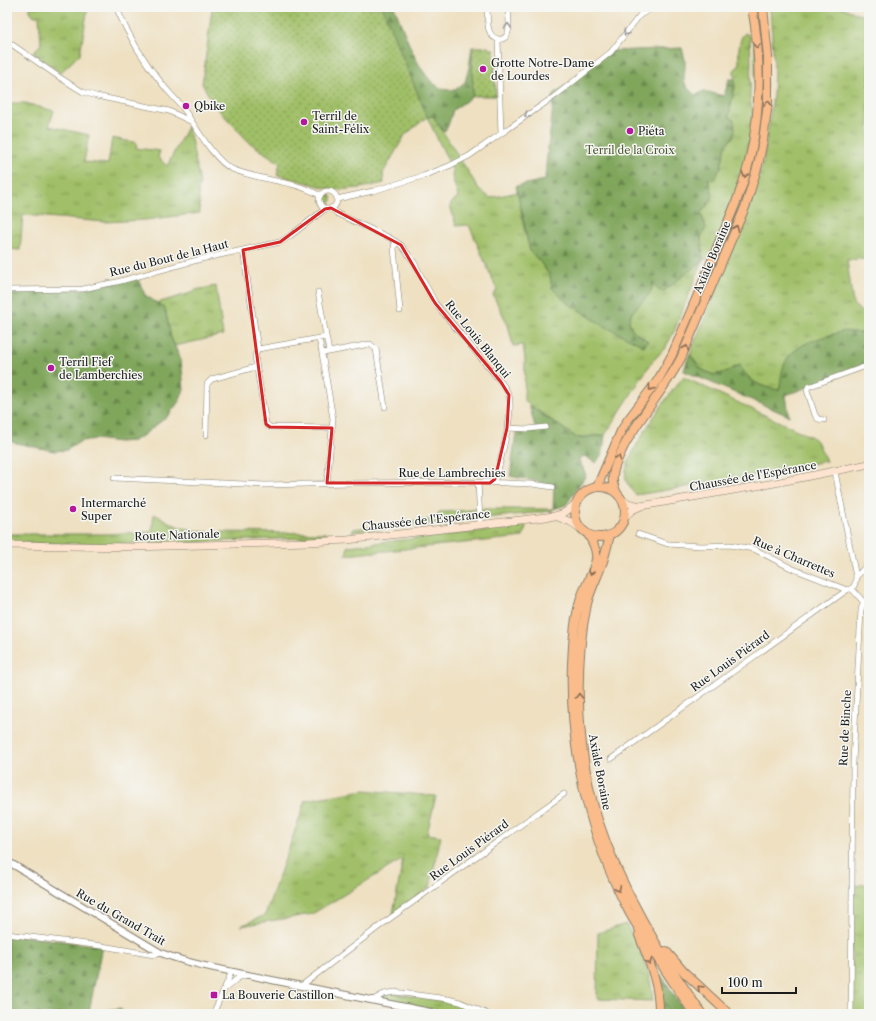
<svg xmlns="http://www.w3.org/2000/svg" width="876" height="1021" font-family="'Libre Caslon Text',serif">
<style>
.grass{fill:url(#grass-tufts);stroke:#5e6e42}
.forest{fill:url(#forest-firs);stroke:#4e613c}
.park{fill:url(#park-dots);stroke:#5e6e42}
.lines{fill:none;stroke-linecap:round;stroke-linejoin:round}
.minor-casing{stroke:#857e6e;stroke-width:6}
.tertiary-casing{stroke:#857e6e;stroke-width:8}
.secondary-casing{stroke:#857e6e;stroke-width:8}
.trunk-casing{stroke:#857e6e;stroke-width:10}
.minor{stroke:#fff;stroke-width:5}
.tertiary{stroke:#fff;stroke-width:6}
.secondary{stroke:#fde4d0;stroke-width:7}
.trunk{stroke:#f9bc8a;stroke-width:8}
.oneway{stroke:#999}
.oneway2{stroke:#8a6c53}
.marked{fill:none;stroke:#d62828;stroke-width:3;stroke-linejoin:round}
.poi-dot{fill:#b5179e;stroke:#f6f6f2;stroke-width:1.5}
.labels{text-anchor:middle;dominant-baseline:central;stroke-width:3;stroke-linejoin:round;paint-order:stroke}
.poi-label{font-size:11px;fill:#1c1c1c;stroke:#f6f6f2;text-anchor:start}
.park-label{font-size:11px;fill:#515d3a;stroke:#f6f6f2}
.street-label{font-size:11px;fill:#1c1c1c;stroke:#f6f6f2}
</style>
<defs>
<pattern id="grass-tufts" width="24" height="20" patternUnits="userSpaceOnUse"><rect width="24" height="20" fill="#a0bf67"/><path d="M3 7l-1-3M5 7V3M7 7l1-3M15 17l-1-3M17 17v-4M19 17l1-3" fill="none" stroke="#829a54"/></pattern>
<pattern id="forest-firs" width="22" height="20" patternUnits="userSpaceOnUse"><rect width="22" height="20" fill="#80a65c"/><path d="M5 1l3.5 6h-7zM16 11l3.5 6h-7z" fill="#68864b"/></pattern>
<pattern id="park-dots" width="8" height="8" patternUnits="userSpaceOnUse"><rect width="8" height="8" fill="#a0bf67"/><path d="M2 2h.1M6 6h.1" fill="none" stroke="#829a54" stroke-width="1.8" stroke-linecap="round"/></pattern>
</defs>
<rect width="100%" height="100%" fill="#f6f6f2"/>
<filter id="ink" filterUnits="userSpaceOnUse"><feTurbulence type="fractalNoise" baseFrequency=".025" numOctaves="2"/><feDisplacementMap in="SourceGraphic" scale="8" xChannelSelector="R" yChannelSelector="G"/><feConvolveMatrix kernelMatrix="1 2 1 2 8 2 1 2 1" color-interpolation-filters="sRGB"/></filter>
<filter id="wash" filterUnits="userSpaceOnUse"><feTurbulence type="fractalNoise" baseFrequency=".012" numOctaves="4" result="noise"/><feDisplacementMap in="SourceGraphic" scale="16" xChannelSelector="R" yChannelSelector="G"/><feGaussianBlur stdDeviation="0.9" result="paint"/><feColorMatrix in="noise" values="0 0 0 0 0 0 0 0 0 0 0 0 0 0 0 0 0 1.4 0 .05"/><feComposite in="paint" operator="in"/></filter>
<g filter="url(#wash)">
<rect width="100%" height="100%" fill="#eee0c1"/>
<!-- grass -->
<path class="grass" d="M 30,7 L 88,7 L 80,54 L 60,73 L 33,53 L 41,44 L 39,16 L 34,16 L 30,11 Z
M 755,7 L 760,7 L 764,37 L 766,88 L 758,151 L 743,205 L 675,365 L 622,444 L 609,471 L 615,451 L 625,430 L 666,371 L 755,144 Z
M 779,7 L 841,7 L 869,18 L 869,264 L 867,264 L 867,259 L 847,260 L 853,304 L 869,319 L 869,365 L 779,390 C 762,388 747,381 740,365 L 723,373 L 713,375 L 701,369 L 690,354 L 748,210 L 763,163 L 773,95 L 774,66 L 770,10 Z
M 745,33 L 750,36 L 751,62 L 750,98 L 753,114 L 749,143 L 739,185 L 709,258 L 703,260 L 673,334 L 665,348 L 651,363 L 605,435 L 577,438 L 524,401 L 525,360 L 523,345 L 513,346 L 508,325 L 493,295 L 497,290 L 469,225 L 456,226 L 450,205 L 458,196 L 452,176 L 453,171 L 427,117 L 433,116 L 479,189 L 490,198 L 518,192 L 524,228 L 530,251 L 541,263 L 550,276 L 552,288 L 566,302 L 644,346 L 648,341 C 643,338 636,334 633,330 C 621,315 642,304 649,294 C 652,290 652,286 653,282 L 703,260 L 701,236 L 705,225 L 701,213 L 712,200 L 708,178 L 721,167 L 726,144 L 733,138 L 729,117 L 730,107 L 735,88 L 734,70 L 739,66 C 739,56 737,40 745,33 Z
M 7,103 L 25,103 L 54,111 L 49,126 L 89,135 L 84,162 L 108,164 L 112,138 L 137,143 L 136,148 L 160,151 L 158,157 L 167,166 L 188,125 L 200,183 L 198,190 L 200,213 L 145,220 L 105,222 L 23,215 L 20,250 L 7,249 Z
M322 199a5 5 0 1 1 10 0a5 5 0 1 1-10 0Z
M 216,286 L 223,335 L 175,346 L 171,338 L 165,308 L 157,303 L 194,292 L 195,290 Z
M 683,377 L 812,437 L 818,443 L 826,461 L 729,480 L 636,495 C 633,491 627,485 626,480 C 619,461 670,393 683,377 Z
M 488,509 L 553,509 L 552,511 L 352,532 L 353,529 L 437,519 L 439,512 Z
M 154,514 L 179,527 L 204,532 L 330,533 L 330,537 L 145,544 L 7,543 L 7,534 L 104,534 L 152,532 Z
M 526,526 L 523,537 L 346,555 L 348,546 Z
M 364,790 L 436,796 L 427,834 L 441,836 L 430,887 L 393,914 L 403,859 L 312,914 L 241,926 L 265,915 L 306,800 Z
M 869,884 L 869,1014 L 851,1014 L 852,886 Z
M 626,924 C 642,952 650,969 653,1001 L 597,999 L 598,933 Z
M 390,993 L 459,1003 L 483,1014 L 456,1014 L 388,1001 L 385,998 L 386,995 Z"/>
<!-- forest -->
<path class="forest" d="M 382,7 L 394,7 C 404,29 419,81 443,89 C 446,90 451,90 455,90 L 465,82 L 469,67 L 472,47 L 473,96 L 453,110 L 448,126 L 444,132 L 433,116 L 427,117 Z
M 682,48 C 683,52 684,56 685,60 C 686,77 678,81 695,95 L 704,91 L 724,96 L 729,79 L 735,79 C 735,92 730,104 729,117 L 734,120 C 736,132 736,135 726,144 L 721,167 L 714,180 L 708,178 C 715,199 714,196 701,213 L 706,228 L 701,237 L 703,260 L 663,292 L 658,290 L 653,282 C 652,286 652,291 649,294 C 642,304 621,316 633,330 C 637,334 643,338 648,341 L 644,346 L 604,326 L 566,302 L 552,288 L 550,276 L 541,263 L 530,251 L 516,186 L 545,180 C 546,152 553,123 553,95 L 610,51 Z
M 137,277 L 145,295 L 165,308 L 171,338 L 181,360 L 184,389 L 180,400 L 168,416 L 142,436 L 133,441 L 118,442 L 96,439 L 81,441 L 67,450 L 54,451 L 7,441 L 7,290 L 83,289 Z
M 844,331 L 869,334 L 869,365 L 786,395 L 789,416 L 684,371 L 689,354 L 701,369 L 713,375 L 723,373 L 740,365 C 747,381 762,388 779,390 C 781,382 781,373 784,365 C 794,342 822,338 844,331 Z
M 529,405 L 577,438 L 605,435 L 603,452 L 596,463 L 584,456 L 579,459 L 586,475 L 566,505 L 553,509 L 554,485 L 510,476 L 516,432 L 536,430 Z
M 7,934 L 102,946 L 89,1012 L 90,1014 L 7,1014 Z
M 653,963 L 687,1014 L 662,1014 Z
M 120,1008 L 122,1010 L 120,1014 L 94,1014 L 100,1011 Z"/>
<!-- park -->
<path class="park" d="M 229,7 L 382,7 L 427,117 L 405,135 L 383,173 L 384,183 L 360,188 L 335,190 L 277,175 L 280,163 L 250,143 L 215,106 L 202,84 L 212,9 Z
M 472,47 L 489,47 L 490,49 L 494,49 L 496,96 L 473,96 Z"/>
</g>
<g filter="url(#ink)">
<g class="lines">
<!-- minor casing -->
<g class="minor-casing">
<path id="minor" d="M 116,7 C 128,35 144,62 163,85 C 169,93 177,100 183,108 C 195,125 214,161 232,169 C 260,181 294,180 319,195
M 487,7 C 488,17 485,38 499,39 C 502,40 505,38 507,35 C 511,28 508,15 508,7
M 498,39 L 501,134
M 7,41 L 59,77 L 83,92 L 96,96 L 169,111 L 190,121
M319 200a9 9 0 1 1 18 0a9 9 0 1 1-18 0Z
M 337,199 L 373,191 L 423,176 L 449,166 L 469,156 L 555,96 L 611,52 L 640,15 L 654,7
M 331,208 L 338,214 L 390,238 L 401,245 L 414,262 L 435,303 L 501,382 C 504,386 507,391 509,395 C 514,414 501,456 497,475 L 495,479 L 490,483
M 395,241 L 394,248 L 400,311
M 243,250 L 258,349 L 255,356 L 266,424 L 270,427 L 332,428
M 7,290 L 83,289 L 101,285 L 117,282 L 201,259 L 280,242 L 290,236 L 325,209
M 318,292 L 329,352 L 322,353 L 333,419 L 327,483
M 319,339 L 322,353
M 258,349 L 326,337
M 329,352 L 370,344 L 376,349 L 385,407
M 824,420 L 818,419 L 815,415 L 807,390 L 808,387 L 869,365
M 507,428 L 528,429 L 546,427
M 206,435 L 207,384 L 212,379 L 256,367
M 114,478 L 265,485 L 350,483 L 478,482 L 532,484 L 553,487
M 478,482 L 480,521 L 482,525
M 638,534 L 668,544 L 701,546 L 730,545 L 754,549 L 791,568 L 847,590
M 856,577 L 869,563
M 852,589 L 869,608
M 611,759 L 847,590 C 855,588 855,585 856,577 L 835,472
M 7,934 L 102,946 L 154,955 L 161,953
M 301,986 L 385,922 L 564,794
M 226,988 L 238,978 L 247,975
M 373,1000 L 384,994 L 395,992 L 448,999 L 460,1002 L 488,1014
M 213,1014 L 232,971
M 851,1014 L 853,762 L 861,610 L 863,603"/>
</g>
<!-- tertiary casing -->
<g class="tertiary-casing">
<path id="tertiary" d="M 7,861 L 161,953 C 195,966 232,971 267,979 C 325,991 382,1002 440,1014"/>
</g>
<!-- secondary casing -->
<g class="secondary-casing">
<path id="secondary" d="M 621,499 L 627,503 L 641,506 L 775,483 L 869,464
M 555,516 L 571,522 L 580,528
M 624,518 L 632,510 L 641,506
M 7,545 L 133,547 L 308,542 L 347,540 L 555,516 L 564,513 L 577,503"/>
</g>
<!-- trunk casing -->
<g class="trunk-casing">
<path id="trunk" d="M575 512a25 25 0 1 1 50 0a25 25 0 1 1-50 0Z
M 597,487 L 621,431 L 627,421 L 658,380 L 672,355 C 688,318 704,281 719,243 C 731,215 743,188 750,158 C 761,109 761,56 752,7
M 618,495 C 614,488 612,483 613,475 C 614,465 620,455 624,446 C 641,415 665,389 681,358 L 746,205 L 758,165 L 763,140 L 768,103 L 768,57 L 763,7
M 610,535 C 607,546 605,557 601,567 C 596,580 590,591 587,604 C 573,670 577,756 598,820 C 621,890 660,954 702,1014
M 589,536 C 593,543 597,550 596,559 C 594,572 585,585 581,598 C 574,619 573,643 572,664 C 569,750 589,836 629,912 C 649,947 672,980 694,1014
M 639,935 C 649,961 660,986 659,1014
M 666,951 L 684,972 L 729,1014"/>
</g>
<!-- minor -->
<use href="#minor" class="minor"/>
<!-- tertiary -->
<use href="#tertiary" class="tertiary"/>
<!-- secondary -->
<use href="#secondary" class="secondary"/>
<!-- trunk -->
<use href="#trunk" class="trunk"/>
</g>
<!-- one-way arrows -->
<defs><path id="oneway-chevron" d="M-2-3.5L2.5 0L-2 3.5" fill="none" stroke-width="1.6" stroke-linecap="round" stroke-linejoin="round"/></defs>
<g class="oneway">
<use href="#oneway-chevron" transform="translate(508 26) rotate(-87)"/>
<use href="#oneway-chevron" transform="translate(626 33) rotate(127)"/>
<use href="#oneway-chevron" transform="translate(527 115) rotate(145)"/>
</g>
<g class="oneway2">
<use href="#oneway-chevron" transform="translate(757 46) rotate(87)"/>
<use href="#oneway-chevron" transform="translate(768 103) rotate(-87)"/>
<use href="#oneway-chevron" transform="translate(745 175) rotate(106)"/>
<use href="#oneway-chevron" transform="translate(736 228) rotate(-67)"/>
<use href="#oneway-chevron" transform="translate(686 348) rotate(-67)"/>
<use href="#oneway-chevron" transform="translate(651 388) rotate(126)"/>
<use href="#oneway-chevron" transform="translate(618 458) rotate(-66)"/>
<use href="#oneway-chevron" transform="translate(591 572) rotate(112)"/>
<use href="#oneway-chevron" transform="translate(579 696) rotate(-91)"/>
<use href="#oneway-chevron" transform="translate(618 889) rotate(65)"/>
<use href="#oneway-chevron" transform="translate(649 962) rotate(69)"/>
<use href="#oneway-chevron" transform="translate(700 988) rotate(-136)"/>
</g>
</g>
<!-- marked area -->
<path class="marked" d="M 331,208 L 401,245 L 435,303 L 501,382 L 509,395 L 507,428 L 495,479 L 490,483 L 327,483 L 332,428 L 270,427 L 266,424 L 243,250 L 280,242 L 325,209 Z"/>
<!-- markers -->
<g class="poi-dot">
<circle cx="483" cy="69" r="4"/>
<circle cx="186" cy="106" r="4"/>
<circle cx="304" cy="122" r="4"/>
<circle cx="630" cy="131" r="4"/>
<circle cx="51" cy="368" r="4"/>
<circle cx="73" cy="509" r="4"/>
<rect x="210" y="991" width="8" height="8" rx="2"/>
</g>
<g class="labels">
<!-- poi labels -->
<g class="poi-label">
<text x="491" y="63">Grotte Notre-Dame<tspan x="491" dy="13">de Lourdes</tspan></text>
<text x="194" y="106">Qbike</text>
<text x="312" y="116">Terril de<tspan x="312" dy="13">Saint-Félix</tspan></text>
<text x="638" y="131">Piéta</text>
<text x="59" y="362">Terril Fief<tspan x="59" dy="13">de Lamberchies</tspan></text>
<text x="81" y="503">Intermarché<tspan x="81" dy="13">Super</tspan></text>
<text x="222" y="995">La Bouverie Castillon</text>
</g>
<!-- park labels -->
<g class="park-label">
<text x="630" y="150">Terril de la Croix</text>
</g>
<!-- street labels -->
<g class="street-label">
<text transform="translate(712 257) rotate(-67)">Axiale Boraine</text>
<text transform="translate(169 258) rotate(-14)">Rue du Bout de la Haut</text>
<text transform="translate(478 339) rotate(51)">Rue Louis Blanqui</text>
<text x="452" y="473">Rue de Lambrechies</text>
<text transform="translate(753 476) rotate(-10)">Chaussée de l'Espérance</text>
<text transform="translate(426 520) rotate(-6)">Chaussée de l'Espérance</text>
<text transform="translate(177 535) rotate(-2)">Route Nationale</text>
<text transform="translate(794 557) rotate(23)">Rue à Charrettes</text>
<text transform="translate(730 661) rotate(-36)">Rue Louis Piérard</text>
<text transform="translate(845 728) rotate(-87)">Rue de Binche</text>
<text transform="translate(600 772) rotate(79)">Axiale Boraine</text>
<text transform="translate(469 850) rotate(-36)">Rue Louis Piérard</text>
<text transform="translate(121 917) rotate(30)">Rue du Grand Trait</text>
</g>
</g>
<!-- margin -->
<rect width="876" height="1021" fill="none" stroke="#f6f6f2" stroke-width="24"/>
<!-- scale -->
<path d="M722 987v6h74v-6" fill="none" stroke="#1c1c1c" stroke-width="2"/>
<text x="728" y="987" font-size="12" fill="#1c1c1c" stroke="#f6f6f2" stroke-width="3" paint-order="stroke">100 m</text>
</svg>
